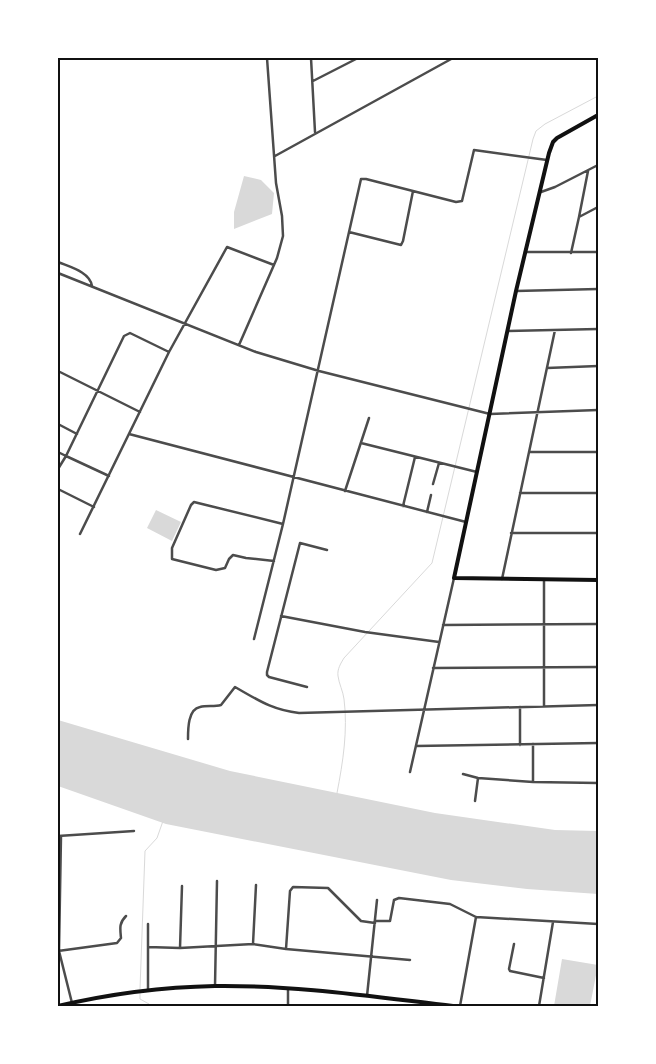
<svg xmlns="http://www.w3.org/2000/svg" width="656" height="1064" font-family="Roboto,sans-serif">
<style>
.water{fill:#d9d9d9}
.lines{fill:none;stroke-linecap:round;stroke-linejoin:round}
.stream{stroke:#d9d9d9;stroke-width:1}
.minor{stroke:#4c4c4c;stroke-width:2.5}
.secondary{stroke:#111;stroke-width:4}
.neatline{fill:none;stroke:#111;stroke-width:2}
</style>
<rect width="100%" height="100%" fill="#fff"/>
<!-- water -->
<path class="water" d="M 244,176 L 261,180 L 274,193 L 272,214 L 234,229 L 234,212 Z
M 156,510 L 181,522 L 172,541 L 147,528 Z
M 58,720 L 230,771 L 435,813 L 555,830 L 598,831 L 598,894 L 527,889 L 451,880 L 166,824 L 58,786 Z
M 562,959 L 598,965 L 590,1006 L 554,1006 Z"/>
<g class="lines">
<!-- stream -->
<path class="stream" d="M 337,793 C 343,762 348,730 344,699 C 343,691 339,684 338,676 C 337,669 341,663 344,658 L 432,563 L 533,139 L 536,131 L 545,124 L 598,96
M 140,989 L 145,851 L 157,838 L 163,821
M 140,993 L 140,999 L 149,1004 L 150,1006"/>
<!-- minor -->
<path class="minor" d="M 311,58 L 315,132
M 313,81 L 358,58
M 275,156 L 453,58
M 541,192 L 555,187 L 598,165
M 579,217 L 588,171
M 349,232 L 401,245 L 403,241 L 413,191
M 525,252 L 598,252
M 571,253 L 579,217 L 598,207
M 58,262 C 70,267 90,272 92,286
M 58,273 L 256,352 L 319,371 L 490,414 L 598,410
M 516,291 L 598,289
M 508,331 L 598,329
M 239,345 L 277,258 L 283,236 L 282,216 L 276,183 L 267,58
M 547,368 L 598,366
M 60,372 L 140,412
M 58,424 L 77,434
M 129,434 L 466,522
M 361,443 L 477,472
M 58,452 L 66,456 L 58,469
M 529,452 L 598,452
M 109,476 L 66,456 L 124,336 L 130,333 L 169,352
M 433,484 L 439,463
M 58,489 L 94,507
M 345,491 L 369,418
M 520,493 L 598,493
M 403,506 L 415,457
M 427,512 L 431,495
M 283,524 L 361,179 L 366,179 L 456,202 L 462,201 L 474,150 L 547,160
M 511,533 L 598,533
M 80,534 L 169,352 L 227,247 L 274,265
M 502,579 L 555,330
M 281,616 L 365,632 L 439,642
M 443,625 L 598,624
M 254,639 L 283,524 L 194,502 L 191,505 L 172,548 L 172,559 L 216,570 L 225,568 L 229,559 L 233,555 L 246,558 L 274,561
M 433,668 L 598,667
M 307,687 L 269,677 L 267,675 L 267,672 L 300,543 L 327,550
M 544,706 L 544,580
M 188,739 C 188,729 188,709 200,707 C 207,705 214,707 221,705 L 235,687 C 258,700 272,710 299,713 L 598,705
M 533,744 L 533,782 L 598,783
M 520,745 L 520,707
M 416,746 L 598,743
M 410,772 L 454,578
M 463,774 L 478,778 L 533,782
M 475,801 L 478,778
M 58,836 L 134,831
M 61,836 L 59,951 L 72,1003
M 376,921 L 390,921 L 394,900 L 399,898 L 450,904 L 476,917 L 598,924
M 253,944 L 256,885
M 514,944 L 509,969 L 510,971 L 544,978
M 148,947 L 180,948 L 253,944 L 286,949 L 410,960
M 180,948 L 182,886
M 286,949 L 290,891 L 293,887 L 328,888 L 361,921 L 375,923
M 58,951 L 117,943 L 121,938 C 120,928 119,923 126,916
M 215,986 L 217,881
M 148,990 L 148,924
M 367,996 L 377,900
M 288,1006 L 288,989
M 460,1006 L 476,917
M 539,1006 L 553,922"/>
<!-- secondary -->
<path class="secondary" d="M 598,115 L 557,138 L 553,142 L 549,153 L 516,291 L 454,578 L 598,580
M 58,1006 C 109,994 163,987 215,986 C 295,985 375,997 453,1006"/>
</g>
<!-- border -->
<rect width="656" height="1064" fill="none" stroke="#ffffff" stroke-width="118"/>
<rect x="59" y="59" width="538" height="946" class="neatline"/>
</svg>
